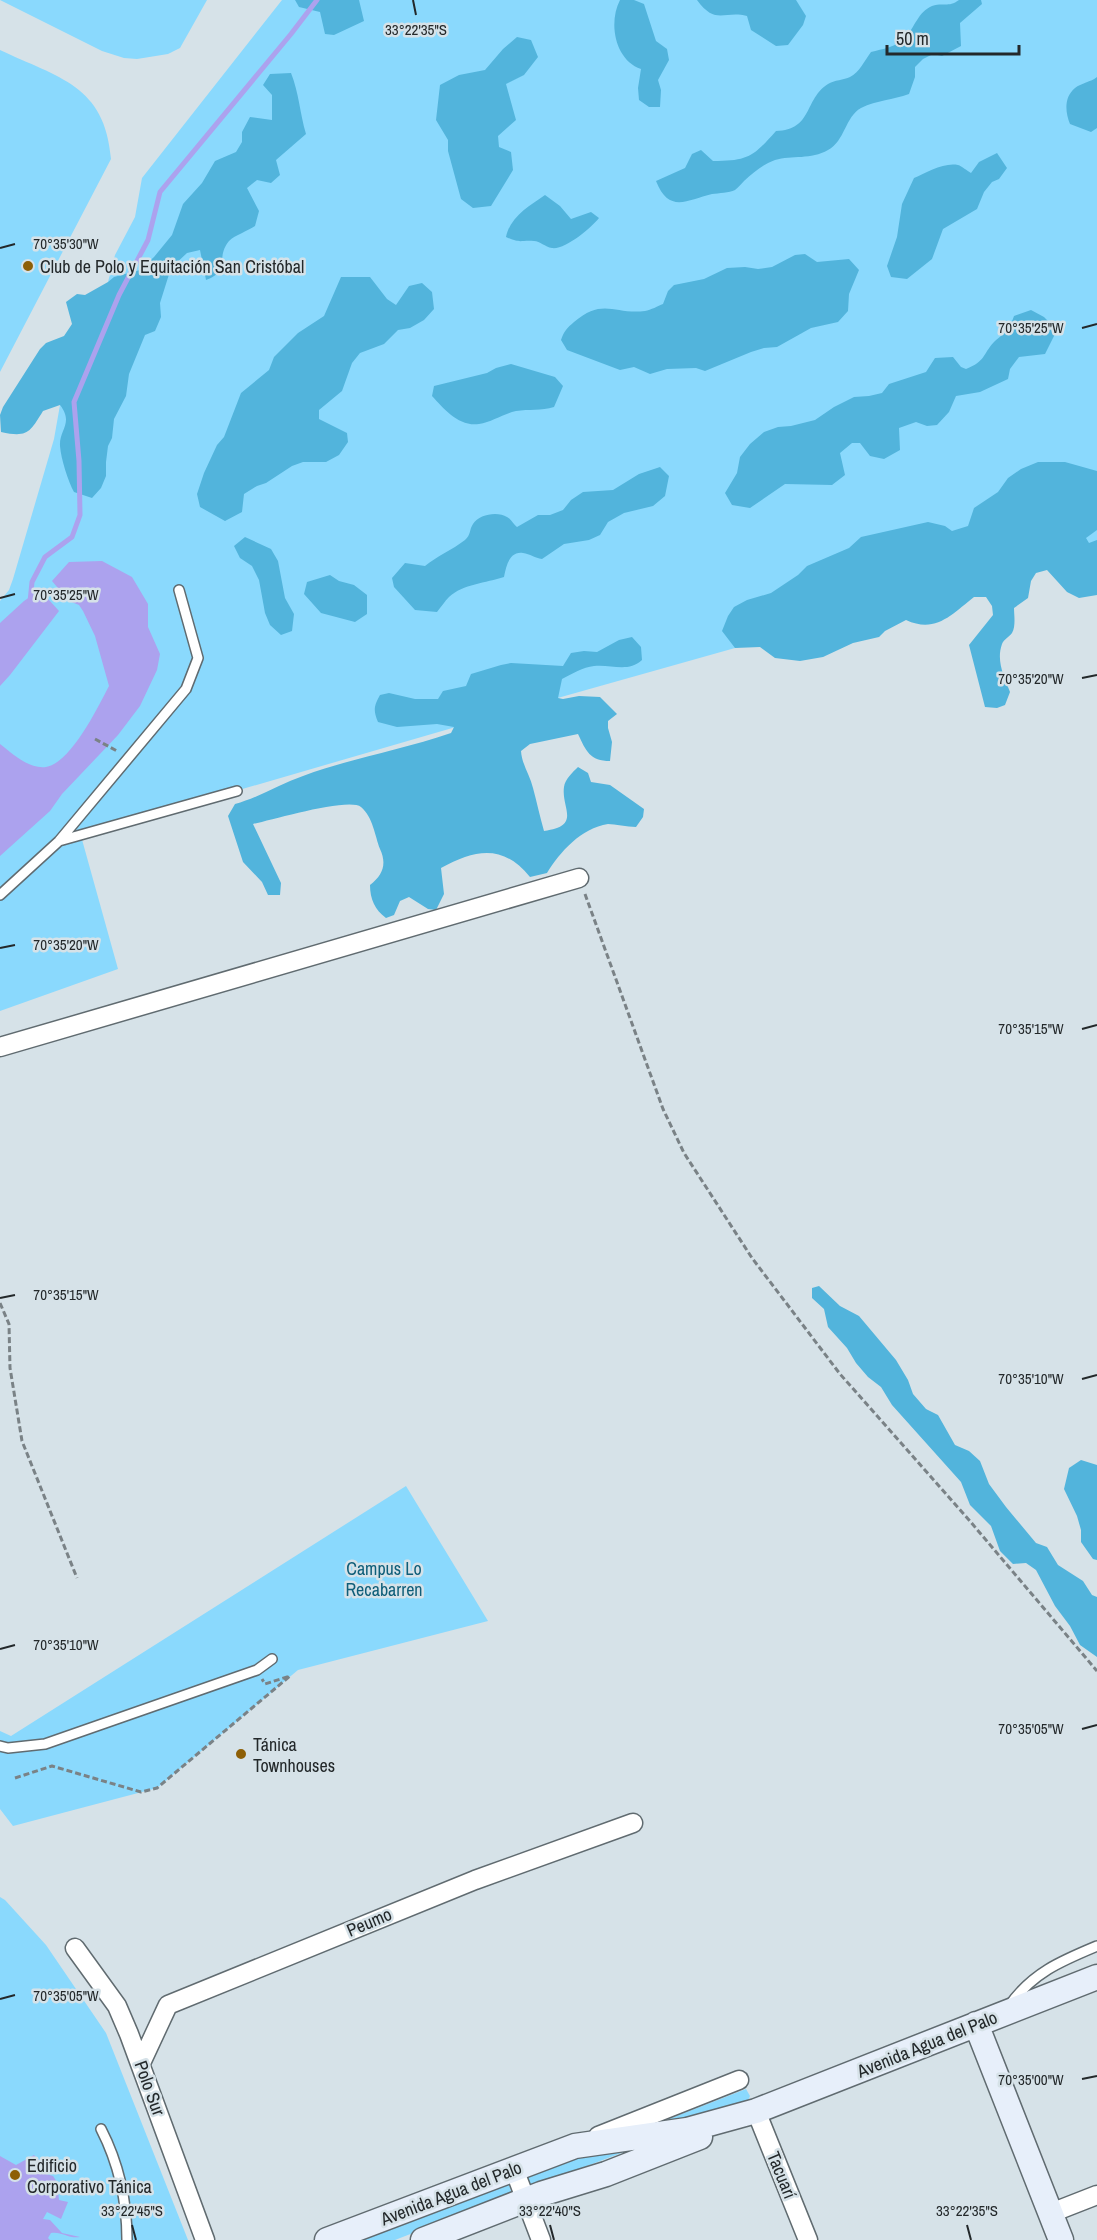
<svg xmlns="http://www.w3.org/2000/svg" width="1097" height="2240" font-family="'Archivo Narrow',sans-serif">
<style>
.green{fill:#8ad9fd}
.forest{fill:#52b4dc}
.water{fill:#aca2ee}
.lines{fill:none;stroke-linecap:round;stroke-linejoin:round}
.stream{stroke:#aca2ee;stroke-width:5}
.lane-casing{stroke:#606b70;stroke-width:12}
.street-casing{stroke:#606b70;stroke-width:21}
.secondary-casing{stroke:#606b70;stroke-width:27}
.path{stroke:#7a8286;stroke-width:3;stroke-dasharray:6 3;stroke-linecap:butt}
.lane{stroke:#fff;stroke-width:9}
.street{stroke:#fff;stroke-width:18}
.secondary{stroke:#e7effa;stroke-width:24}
.ticks{fill:none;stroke:#23282a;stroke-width:2}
.poi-dot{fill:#8d5f06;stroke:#d6e2e8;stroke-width:2}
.labels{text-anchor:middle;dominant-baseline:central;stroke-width:5;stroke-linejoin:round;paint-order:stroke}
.poi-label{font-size:18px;fill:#23282a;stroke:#d6e2e8;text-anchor:start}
.park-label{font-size:18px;fill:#0f5e79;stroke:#d6e2e8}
.street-label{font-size:18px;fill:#23282a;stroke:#d6e2e8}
.ticks-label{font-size:15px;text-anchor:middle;fill:#23282a;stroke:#d6e2e8;stroke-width:5;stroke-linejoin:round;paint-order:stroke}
</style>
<rect width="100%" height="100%" fill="#d6e2e8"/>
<!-- green -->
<path class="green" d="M 0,0 L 207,0 L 180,48 L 168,54 L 137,59 L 124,58 L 102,51 Z
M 282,0 L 1097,0 L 1097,555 L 735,648 L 497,715 L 81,836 L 118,969 L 0,1011 L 0,601 L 9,590 L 13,579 L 54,439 L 60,405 L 108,282 L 115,255 L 135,217 L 142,178 Z
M 0,50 C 59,78 105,85 111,159 L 0,372 Z
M 406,1486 L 488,1621 L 298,1670 L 157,1788 L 13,1826 L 0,1809 L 0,1731 L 11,1736 Z
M 0,1897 L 5,1900 L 46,1945 L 106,2033 L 188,2240 L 0,2240 Z
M 746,2089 L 750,2096 L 747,2103 L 638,2131 Z
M 645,2144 L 534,2186 L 529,2183 L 527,2177 L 597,2146 Z
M 504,2182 L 509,2185 L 511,2191 L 508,2196 L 395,2240 L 354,2240 Z"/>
<!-- forest -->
<path class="forest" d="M 295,0 L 359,0 L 364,21 L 334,35 L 325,34 L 320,12 L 299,7 Z
M 620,0 L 634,0 L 644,4 L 656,41 L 667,49 L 669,60 L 658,80 L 661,90 L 660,107 L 649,107 L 639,100 L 638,88 L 641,69 C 615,60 608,23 620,0 Z
M 697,0 L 796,0 L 806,16 L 803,25 L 788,45 L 776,46 L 751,30 L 747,16 C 724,10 716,26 697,0 Z
M 959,0 L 981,0 L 982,4 L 960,23 L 961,46 L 942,56 L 933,54 L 923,59 L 915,67 L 915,77 L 909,94 C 893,100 877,100 861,108 C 845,117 845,141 828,150 C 811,160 792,155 775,160 C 762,165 754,172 744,181 C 742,183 738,188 735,190 C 729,193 719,193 712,194 C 687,200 669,214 656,181 L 685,168 L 692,154 L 701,150 L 713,161 C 748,161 753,157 776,131 C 813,130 804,99 828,84 C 834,80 844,80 850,77 C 859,73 865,60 871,52 C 882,49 897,47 905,38 C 915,27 918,12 932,6 C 943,2 948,8 959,0 Z
M 517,37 L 531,40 L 538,57 L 524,75 L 506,84 L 516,120 L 498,136 L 499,147 L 511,152 L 513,170 L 491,206 L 473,208 L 461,199 L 448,151 L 448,140 L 436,120 L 440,85 L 459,75 L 485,70 L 503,49 Z
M 291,73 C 299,93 300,114 306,134 L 276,160 L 280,175 L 271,183 L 257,180 L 247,188 L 259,211 L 255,226 C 248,231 235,235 229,241 C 215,258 231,271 206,280 L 200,250 L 187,253 L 171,268 L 160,303 L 161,317 L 155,331 L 145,335 L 129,374 L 126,396 L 114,419 L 112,438 L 108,446 L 106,462 L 106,476 L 101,488 L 92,498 L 74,492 C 68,481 61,459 60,446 C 59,430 74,423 60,405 L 43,411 C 30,432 28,438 1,432 L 0,415 L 3,407 L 40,349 L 46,343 L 64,336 L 72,324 L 66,302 L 77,294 L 85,295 L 108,282 L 114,277 L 140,270 L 154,257 L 172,235 L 183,204 L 202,183 L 215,161 L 236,152 L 242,142 L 242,132 L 250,117 L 272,120 L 272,95 L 263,85 L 270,74 Z
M 1097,77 L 1097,128 L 1091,132 L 1070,124 C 1065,112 1064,97 1075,88 C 1081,83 1091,82 1097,77 Z
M 997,153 L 1007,168 L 999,179 L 992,182 L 984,192 L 977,209 L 943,229 L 932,259 L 907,279 L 891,277 L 887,266 L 897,237 L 902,204 L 914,178 C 926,173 944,162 958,165 C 962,166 967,171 971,173 L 979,162 Z
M 545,195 L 560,206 L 571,219 L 591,212 L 599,218 C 591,228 565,250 552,248 C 545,247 540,241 534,241 C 519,240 522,244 506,237 C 510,217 529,206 545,195 Z
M 805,254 L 817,262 L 849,259 L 859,270 L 849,294 L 848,311 L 838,322 L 811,328 L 777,347 L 764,348 L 751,352 L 705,371 L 696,368 L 667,369 L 650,374 L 634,367 L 620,370 L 567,350 L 561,340 C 564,331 567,328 574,322 C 603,297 615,315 645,311 C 651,310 658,306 663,304 L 668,291 L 674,285 L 704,279 L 727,268 L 745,267 L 758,269 L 772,267 L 795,255 Z
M 341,277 L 370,277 L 387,299 L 396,305 L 409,286 L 422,283 L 432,292 L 434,309 L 424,320 L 410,328 L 398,330 L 384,344 L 360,353 L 352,363 L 342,391 L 319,410 L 319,419 L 347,433 L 348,442 L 339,455 L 326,462 L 303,462 L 292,466 L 266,483 L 257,486 L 244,494 L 242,512 L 225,521 L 200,507 L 197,494 L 204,473 L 217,445 L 224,437 L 241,393 L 269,370 L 274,357 L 298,333 L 324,316 Z
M 1031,310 L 1044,317 L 1057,330 L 1045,354 L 1019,357 L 1010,369 L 1008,379 L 980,392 L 956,396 L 949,412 L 937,425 L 927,426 L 916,422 L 899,428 L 900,450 L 884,459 L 870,456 L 860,443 L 852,443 L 840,453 L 845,475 L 832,485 L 785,484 L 750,508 L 732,505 L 725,493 L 737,473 L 740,457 L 750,444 L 764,432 L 778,427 L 791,426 L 815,420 L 834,407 L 854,397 L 869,396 L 882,393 L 889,384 L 926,372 L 935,358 L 953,357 L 961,367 L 966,369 C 986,361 982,355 994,342 C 1006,331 1008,333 1014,316 Z
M 511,364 L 555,377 L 563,386 L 554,407 C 541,411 529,409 516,411 C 503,414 492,422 479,424 C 459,427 444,409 432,396 L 434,386 L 487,373 L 496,368 Z
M 1038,462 L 1065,462 L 1097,471 L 1097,530 L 1086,538 L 1089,543 L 1097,540 L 1097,595 L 1079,598 L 1067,592 L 1047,570 L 1036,573 L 1031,581 L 1028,598 L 1014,608 C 1014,615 1016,626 1012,633 C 1009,637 1004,639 1002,644 C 996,661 1004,676 1010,692 L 1005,705 L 997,708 L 985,707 L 969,645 L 993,615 L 992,606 L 986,597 L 974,597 C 952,614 936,634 906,620 L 885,631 L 879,637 L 853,643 L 823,657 L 800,661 L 775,658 L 760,647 L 735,648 L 722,631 L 728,616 L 734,607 L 747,600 L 771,593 L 798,575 L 807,566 L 849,548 L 861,537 L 928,522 L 945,526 L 952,531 L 968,526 L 974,508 L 998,492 L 1008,478 L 1021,469 Z
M 660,467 L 669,476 L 665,496 L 653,506 L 624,513 L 608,522 L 600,535 L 589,540 L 564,544 L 542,559 C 535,558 530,554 523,553 C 509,551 506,567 504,577 C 486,583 463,584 449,597 C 445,601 441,607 437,612 L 415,610 L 394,587 L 392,578 L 405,563 L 425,566 C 437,556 452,550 465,540 C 471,535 469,530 473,524 C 479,514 498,511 507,517 C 511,519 514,525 517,527 L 538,515 L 550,515 L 563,510 L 571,500 L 583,492 L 613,490 L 639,474 Z
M 245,537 L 271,549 L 278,561 L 285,598 L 294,614 L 292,631 L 281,635 L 270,625 L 265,613 L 259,580 L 252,566 L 240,558 L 234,546 Z
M 330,575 L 339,581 L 354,585 L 367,595 L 367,614 L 355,622 L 321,613 L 304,594 L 307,582 Z
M 632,637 L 641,647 L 642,660 C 628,673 611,664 594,666 C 583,667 572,674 562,679 L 558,698 L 563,699 L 579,696 L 600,697 L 617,714 L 608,721 L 608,728 L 612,742 L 610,761 C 590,761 586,751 578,734 L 530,744 L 521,751 C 522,765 530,775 533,788 C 537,803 540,817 544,831 C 582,826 561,808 564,787 C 565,779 573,772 578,767 L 588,773 L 591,782 L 610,785 L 644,809 L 643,817 L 636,827 C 627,827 615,824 608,824 C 581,828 560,852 547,873 L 530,877 C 503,844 476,849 441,868 L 444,894 L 436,910 L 428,909 L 409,897 L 400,901 L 394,915 L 386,918 C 375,910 370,899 370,885 C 383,875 387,864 380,849 C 375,836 373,817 361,807 C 349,797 272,820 253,824 L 281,883 L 280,895 L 268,895 L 262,882 L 243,862 L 228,816 L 235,804 C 258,798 280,784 303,776 C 351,758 402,750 451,733 L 454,727 L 437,724 L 397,727 L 378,722 C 373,710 374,706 380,695 L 389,693 L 415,699 L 438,699 L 443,691 L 466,686 L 471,674 L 501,665 L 511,663 L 563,666 L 571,653 L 584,651 L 597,652 L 619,640 Z
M 819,1286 L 840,1306 L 859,1316 L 896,1360 L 908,1380 L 913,1394 L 926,1409 L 938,1415 L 955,1445 L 969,1451 L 980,1461 L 989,1484 L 1006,1507 L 1036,1543 L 1047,1547 L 1058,1565 L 1083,1581 L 1092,1595 L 1097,1597 L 1097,1657 L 1080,1645 L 1070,1626 L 1055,1606 L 1036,1570 L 1026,1563 L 1013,1564 L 1000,1551 L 991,1526 L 970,1505 L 961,1482 L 892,1405 L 881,1387 L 868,1377 L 856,1363 L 847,1348 L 828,1327 L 824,1309 L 812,1298 L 812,1288 Z
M 1081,1460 L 1097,1465 L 1097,1560 L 1093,1559 L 1081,1542 L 1081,1530 L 1077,1516 L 1064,1489 L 1069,1468 Z"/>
<!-- water -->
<path class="water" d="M 102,561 L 132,577 L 148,604 L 148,627 L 160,654 L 157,670 L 140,706 L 118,735 L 62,794 L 50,811 L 0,856 L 0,744 C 13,754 28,769 46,767 C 71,763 98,707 109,686 L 95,636 L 83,611 L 79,605 L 69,601 L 52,581 L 69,562 Z
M 40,590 L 59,611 L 10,675 L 0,686 L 0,623 L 24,601 Z
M 34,2155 L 43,2164 L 43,2173 L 53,2176 L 57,2182 L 59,2200 L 68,2202 L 61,2219 L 47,2212 L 43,2219 L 50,2220 L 62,2233 L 80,2237 C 69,2239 61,2231 51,2233 L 48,2238 L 50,2240 L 0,2240 L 0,2156 L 16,2165 Z"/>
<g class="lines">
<!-- stream -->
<path class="stream" d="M 30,602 L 32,582 L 45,557 L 72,537 L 80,515 L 79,461 L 74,402 L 119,295 L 148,240 L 160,192 L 291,34 L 317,0"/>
<!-- lane casing -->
<g class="lane-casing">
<path id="lane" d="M 59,841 L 237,791
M 0,895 L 59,841 L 186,689 L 198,658 L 179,590
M 0,1746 L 8,1748 L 45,1744 L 257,1670 L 272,1659
M 1009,2006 C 1032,1973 1061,1961 1097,1946
M 101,2129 C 119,2164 127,2201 127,2240"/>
</g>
<!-- street casing -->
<g class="street-casing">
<path id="street" d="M 0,1047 L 579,878
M 75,1948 L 117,2006 L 129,2034 L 205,2240
M 141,2063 L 168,2005 L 475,1880 L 633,1823
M 756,2111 L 808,2240
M 598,2136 L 739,2080
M 514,2169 L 541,2240
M 1051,2213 L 1097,2195"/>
</g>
<!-- secondary casing -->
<g class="secondary-casing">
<path id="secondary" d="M 976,2024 L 1061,2240
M 327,2240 L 575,2146 L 687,2130 L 756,2111 L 1097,1977
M 423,2240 L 541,2194 L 606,2174 L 700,2137"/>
</g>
<!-- path -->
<path class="path" d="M 95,739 L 117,751
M 585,894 L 663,1109 L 684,1153 L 752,1258 L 840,1374 L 969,1520 L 1097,1671
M 0,1303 L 9,1324 L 10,1368 L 22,1441 L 77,1578
M 15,1778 L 52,1766 L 141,1792 L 157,1788 L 290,1676 L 265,1684 L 262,1679"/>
<!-- lane -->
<use href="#lane" class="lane"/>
<!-- street -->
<use href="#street" class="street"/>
<!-- secondary -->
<use href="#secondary" class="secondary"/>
</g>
<!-- ticks -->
<path class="ticks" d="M 413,0 L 416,15M 0,248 L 15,244M 1082,328 L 1097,324M 0,598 L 15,594M 1082,678 L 1097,675M 0,948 L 15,945M 1082,1029 L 1097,1025M 0,1298 L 15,1295M 1082,1379 L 1097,1375M 0,1649 L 15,1645M 1082,1729 L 1097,1725M 0,1999 L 15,1995M 1082,2079 L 1097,2076M 132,2225 L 136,2240M 550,2225 L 554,2240M 967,2225 L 971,2240"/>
<!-- markers -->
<g class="poi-dot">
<circle cx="28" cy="266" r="6"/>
<circle cx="241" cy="1754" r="6"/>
<circle cx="15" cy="2175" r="6"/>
</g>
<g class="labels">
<!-- poi labels -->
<g class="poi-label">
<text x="40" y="266">Club de Polo y Equitación San Cristóbal</text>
<text x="253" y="1744">Tánica<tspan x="253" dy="21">Townhouses</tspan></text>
<text x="27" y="2165">Edificio<tspan x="27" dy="21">Corporativo Tánica</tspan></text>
</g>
<!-- park labels -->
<g class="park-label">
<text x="384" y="1568">Campus Lo<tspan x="384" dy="21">Recabarren</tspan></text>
</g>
<!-- street labels -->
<g class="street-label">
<text transform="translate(369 1922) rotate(-23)">Peumo</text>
<text transform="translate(927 2044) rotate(-22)">Avenida Agua del Palo</text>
<text transform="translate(150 2088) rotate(70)">Polo Sur</text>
<text transform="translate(782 2175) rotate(68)">Tacuarí</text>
<text transform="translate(451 2193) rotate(-21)">Avenida Agua del Palo</text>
</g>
</g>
<g class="ticks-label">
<text x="416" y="35">33°22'35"S</text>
<text x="66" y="249">70°35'30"W</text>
<text x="1031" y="333">70°35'25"W</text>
<text x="66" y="600">70°35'25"W</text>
<text x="1031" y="684">70°35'20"W</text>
<text x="66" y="950">70°35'20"W</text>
<text x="1031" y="1034">70°35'15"W</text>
<text x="66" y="1300">70°35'15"W</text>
<text x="1031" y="1384">70°35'10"W</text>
<text x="66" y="1650">70°35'10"W</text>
<text x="1031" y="1734">70°35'05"W</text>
<text x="66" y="2001">70°35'05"W</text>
<text x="1031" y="2085">70°35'00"W</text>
<text x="132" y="2216">33°22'45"S</text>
<text x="550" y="2216">33°22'40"S</text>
<text x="967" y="2216">33°22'35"S</text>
</g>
<!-- scale -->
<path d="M887 45v9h132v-9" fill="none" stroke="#23282a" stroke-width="3"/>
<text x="896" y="45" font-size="18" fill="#23282a" stroke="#d6e2e8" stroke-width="4.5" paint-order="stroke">50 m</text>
</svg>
